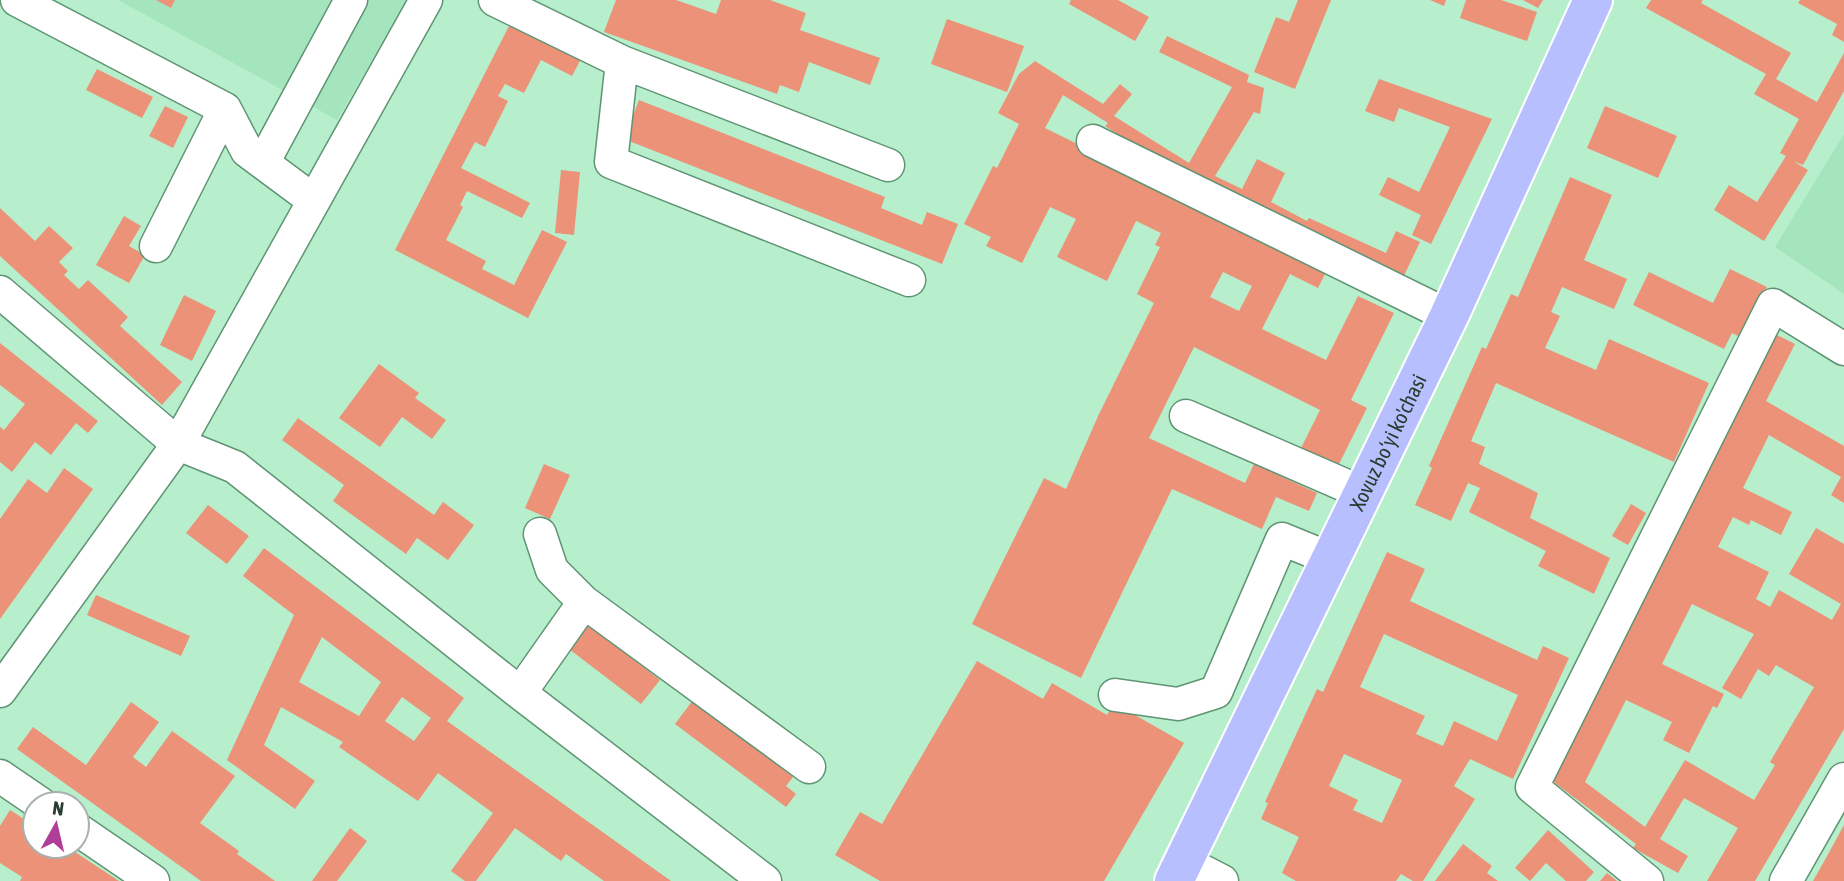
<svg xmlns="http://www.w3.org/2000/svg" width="1844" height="881" font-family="'Asap Condensed',sans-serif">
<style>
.built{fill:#a5e5be}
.building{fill:#eb9278;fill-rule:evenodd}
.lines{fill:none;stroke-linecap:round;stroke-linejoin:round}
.minor-casing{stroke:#5f9474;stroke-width:35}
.major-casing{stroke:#fff;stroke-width:42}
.minor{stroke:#fff;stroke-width:32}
.major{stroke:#b8bffe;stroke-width:38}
.labels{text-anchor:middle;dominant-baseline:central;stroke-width:5;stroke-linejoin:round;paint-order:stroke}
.street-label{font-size:21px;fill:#273d30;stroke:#fff}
</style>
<rect width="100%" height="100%" fill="#b7efcc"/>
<!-- built -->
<path class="built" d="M 118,0 L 407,0 L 337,120 Z
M 1844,134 L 1844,294 L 1775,247 Z"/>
<!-- building -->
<path class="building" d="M 156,0 L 175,0 L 171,8 Z
M 616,0 L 676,0 L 716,14 L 721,0 L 770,0 L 806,13 L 800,30 L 880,58 L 870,85 L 809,62 L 799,92 L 780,85 L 777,94 L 604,32 Z
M 1071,0 L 1118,0 L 1149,17 L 1135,41 L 1069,4 Z
M 1298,0 L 1331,0 L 1295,89 L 1254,72 L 1276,17 L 1289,22 Z
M 1430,0 L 1446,0 L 1444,6 Z
M 1466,0 L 1501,0 L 1537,12 L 1527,41 L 1460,18 Z
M 1523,0 L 1543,0 L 1538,8 Z
M 1651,0 L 1703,0 L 1701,3 L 1791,53 L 1776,79 L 1817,102 L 1844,53 L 1844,91 L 1803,165 L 1793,161 L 1808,170 L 1764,241 L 1714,210 L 1729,185 L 1757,202 L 1786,156 L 1780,153 L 1799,119 L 1754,94 L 1766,74 L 1646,8 Z
M 1800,0 L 1844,0 L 1844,42 L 1832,35 L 1837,24 L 1798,3 Z
M 947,19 L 1024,46 L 1007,92 L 931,64 Z
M 512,20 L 583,55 L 572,76 L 541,60 L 524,93 L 505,84 L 498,96 L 508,101 L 485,147 L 475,142 L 461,168 L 530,203 L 522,218 L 467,191 L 460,205 L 463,207 L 446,240 L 486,261 L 482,269 L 514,285 L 542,230 L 567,242 L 528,318 L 395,250 Z
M 1167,36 L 1249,75 L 1247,82 L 1264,88 L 1260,114 L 1254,112 L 1215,176 L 1242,189 L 1257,159 L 1285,173 L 1271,202 L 1307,221 L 1309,218 L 1386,253 L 1396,231 L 1420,242 L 1400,284 L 1196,184 L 1105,126 L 1108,123 L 1063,95 L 1045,128 L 1328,268 L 1318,288 L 1290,274 L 1262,329 L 1326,360 L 1358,296 L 1394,313 L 1351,400 L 1367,408 L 1335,472 L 1298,454 L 1320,410 L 1194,347 L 1149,438 L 1245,483 L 1254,464 L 1317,493 L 1309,511 L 1276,497 L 1262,529 L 1172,489 L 1081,678 L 972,624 L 1044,478 L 1066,489 L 1099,414 L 1154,303 L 1137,294 L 1160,247 L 1155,245 L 1161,233 L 1136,221 L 1107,281 L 1057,257 L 1076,219 L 1050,207 L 1022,263 L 986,246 L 991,237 L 964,224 L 993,166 L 997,168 L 1019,124 L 998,113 L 1019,74 L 1035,61 L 1103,104 L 1120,84 L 1132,94 L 1114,116 L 1189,163 L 1232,87 L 1159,52 ZM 1223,272 L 1252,286 L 1239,311 L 1210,297 Z
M 97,69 L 153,97 L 142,118 L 86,90 Z
M 1379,79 L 1492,119 L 1431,244 L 1412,235 L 1421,215 L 1379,195 L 1388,177 L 1419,192 L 1450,127 L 1399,108 L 1394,122 L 1365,111 Z
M 639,100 L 885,197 L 881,208 L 922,225 L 927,212 L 958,224 L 942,264 L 624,139 Z
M 165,106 L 188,117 L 173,148 L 149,136 Z
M 1605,106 L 1677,136 L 1658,178 L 1587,148 Z
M 561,170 L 580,172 L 574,235 L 555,233 Z
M 1570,177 L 1612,195 L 1584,260 L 1627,279 L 1614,309 L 1562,287 L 1551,312 L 1560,316 L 1545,348 L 1596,370 L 1609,339 L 1709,383 L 1674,462 L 1496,383 L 1471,441 L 1485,447 L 1479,464 L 1538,493 L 1530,518 L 1610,558 L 1594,594 L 1538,566 L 1546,551 L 1469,512 L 1480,488 L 1468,483 L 1451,521 L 1415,505 L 1432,468 L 1429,466 L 1482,347 L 1486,349 L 1511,294 L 1518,297 Z
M 0,208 L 35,241 L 49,226 L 73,248 L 59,262 L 68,271 L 64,275 L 79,289 L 88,280 L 128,317 L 120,326 L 182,382 L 162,405 L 0,256 Z
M 124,216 L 141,226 L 129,246 L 145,255 L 129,283 L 96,265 Z
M 1730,269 L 1767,287 L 1742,338 L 1732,333 L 1724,349 L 1633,305 L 1649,272 L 1713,303 Z
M 184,295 L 216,311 L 192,361 L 160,345 Z
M 1773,333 L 1795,344 L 1766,401 L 1844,446 L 1844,503 L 1831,495 L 1841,477 L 1769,435 L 1743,488 L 1792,512 L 1781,535 L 1751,520 L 1749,525 L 1733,517 L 1718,547 L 1769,572 L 1756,599 L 1770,607 L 1779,590 L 1832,620 L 1841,604 L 1789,574 L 1816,528 L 1844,544 L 1844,729 L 1755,881 L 1707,881 L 1738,828 L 1684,798 L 1660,839 L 1688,856 L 1678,873 L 1633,848 L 1636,844 L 1551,780 ZM 1692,604 L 1754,634 L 1722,688 L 1741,699 L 1758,669 L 1769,676 L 1776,665 L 1814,687 L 1770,762 L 1775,765 L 1754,800 L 1685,760 L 1645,827 L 1585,782 L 1626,700 L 1672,722 L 1663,740 L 1689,753 L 1713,706 L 1717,708 L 1724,694 L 1662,664 Z
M 0,343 L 98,421 L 88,433 L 76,423 L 51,455 L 35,442 L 12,472 L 0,462 L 0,427 L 4,430 L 25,404 L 0,385 Z
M 379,364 L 419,393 L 415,398 L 446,420 L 432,439 L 402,417 L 380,447 L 339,418 Z
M 298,418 L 434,515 L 443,502 L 474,525 L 448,560 L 417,538 L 406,554 L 333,501 L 344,485 L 282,440 Z
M 544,464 L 570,475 L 550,519 L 525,508 Z
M 64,468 L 93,489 L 0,619 L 0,519 L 28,479 L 47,493 Z
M 1631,504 L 1646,513 L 1628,545 L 1612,536 Z
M 208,505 L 249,536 L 227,564 L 186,533 Z
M 264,548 L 464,698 L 447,721 L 671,881 L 604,881 L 566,854 L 561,861 L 515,828 L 476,881 L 465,881 L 451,871 L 493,813 L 438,773 L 418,801 L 339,747 L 343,742 L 281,707 L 264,745 L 315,781 L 295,809 L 227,760 L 294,615 L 243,576 ZM 322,637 L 381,682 L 359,716 L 299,682 ZM 402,697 L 431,718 L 414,741 L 385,721 Z
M 1387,552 L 1425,569 L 1410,601 L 1537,660 L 1543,646 L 1569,658 L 1513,779 L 1470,759 L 1454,786 L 1475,799 L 1423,881 L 1413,881 L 1401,874 L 1396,881 L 1296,881 L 1282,873 L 1299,837 L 1261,819 L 1268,803 L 1265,802 L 1317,689 L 1323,692 ZM 1384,634 L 1518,695 L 1497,741 L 1454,721 L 1443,746 L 1416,734 L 1425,716 L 1360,687 ZM 1344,754 L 1402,780 L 1382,823 L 1353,810 L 1358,800 L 1329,786 Z
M 96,595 L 190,636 L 181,656 L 87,615 Z
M 588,624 L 660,680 L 641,704 L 569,649 Z
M 977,661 L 1043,699 L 1052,683 L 1107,715 L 1114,703 L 1184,743 L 1104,881 L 880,881 L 835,855 L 860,812 L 882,824 Z
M 693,700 L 793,777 L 786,786 L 796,794 L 786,807 L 675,724 Z
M 131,702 L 159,722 L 133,757 L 146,767 L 172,731 L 235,776 L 200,823 L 239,851 L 237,854 L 275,881 L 201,881 L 17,749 L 33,727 L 86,765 Z
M 10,810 L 35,826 L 35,846 L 66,846 L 119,881 L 20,881 L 22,877 L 0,863 L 0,826 Z
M 1844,825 L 1844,881 L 1813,881 L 1826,858 Z
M 350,828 L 367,841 L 337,881 L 312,881 Z
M 1548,830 L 1594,872 L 1586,881 L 1566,881 L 1546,863 L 1530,881 L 1515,868 Z
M 1463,844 L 1492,866 L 1487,873 L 1498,881 L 1435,881 Z
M 1607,873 L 1617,881 L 1600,881 Z"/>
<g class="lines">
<!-- minor casing -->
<g class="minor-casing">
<path id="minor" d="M 17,0 L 225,109 L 247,151 L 313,200
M 495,0 L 622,62 L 888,165
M 622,62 L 611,162 L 909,280
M 1093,141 L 1449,316
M 263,163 L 351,0
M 156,246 L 225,109
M 0,292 L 178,444 L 235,467 L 520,693 L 765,881
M 1186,416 L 1363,493
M 540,534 L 552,570 L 584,602 L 809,767
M 0,691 L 178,444 L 426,0
M 520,693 L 584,602
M 1115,695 L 1178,704 L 1216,692 L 1282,539 L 1331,559
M 0,776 L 41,804
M 77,829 L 153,881
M 1185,862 L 1222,881
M 1647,881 L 1532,787 L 1773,305 L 1844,349
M 1786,881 L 1844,779"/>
</g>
<!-- major casing -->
<g class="major-casing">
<g id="major">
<path id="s1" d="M 1174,881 L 1449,316 L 1593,0"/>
</g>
</g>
<!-- minor -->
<use href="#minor" class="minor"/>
<!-- major -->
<use href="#major" class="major"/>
</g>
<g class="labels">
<!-- street labels -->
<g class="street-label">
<text stroke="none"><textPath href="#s1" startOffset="488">Xovuz bo‘yi ko'chasi</textPath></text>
</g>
</g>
<!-- north arrow -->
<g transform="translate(56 825) rotate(8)"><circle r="33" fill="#ffffff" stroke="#a9b1ac" stroke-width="2"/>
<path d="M0-5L12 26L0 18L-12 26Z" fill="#b03e98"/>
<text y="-10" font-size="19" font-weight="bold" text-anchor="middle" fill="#273d30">N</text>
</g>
</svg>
